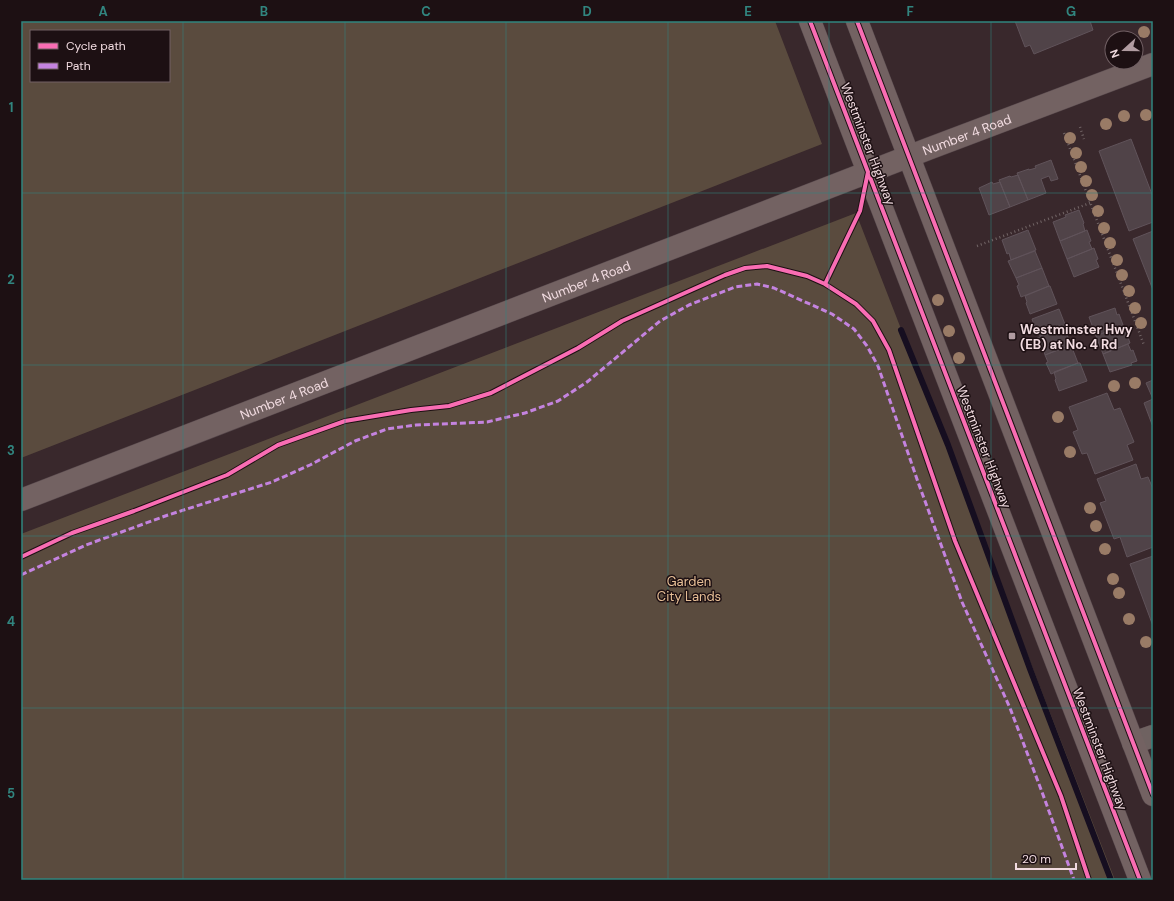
<svg xmlns="http://www.w3.org/2000/svg" width="1174" height="901" font-family="'DM Sans',sans-serif">
<style>
.green{fill:#5a4b3e;fill-rule:evenodd}
.lines{fill:none;stroke-linecap:round;stroke-linejoin:round}
.stream{stroke:#160e20;stroke-width:6}
.building{fill:#504348;stroke:#60535a}
.minor-casing{stroke:#55464a;stroke-width:23}
.major-casing{stroke:#55464a;stroke-width:23}
.path{stroke:#736667;stroke-width:2.5;stroke-dasharray:1 3;stroke-linecap:butt}
.minor{stroke:#6f6261;stroke-width:22}
.major{stroke:#736262;stroke-width:22}
.quiet{stroke:#c483df;stroke-width:3;stroke-dasharray:6 3;stroke-linecap:butt}
.cycleway-casing{stroke:#1d1013;stroke-width:6}
.cycleway{stroke:#f96db3;stroke-width:4}
.tree{fill:#997b66}
.grid{fill:none;stroke:#31857f;stroke-width:1;stroke-opacity:0.55}
.poi-dot{fill:#b19ca1;stroke:#1d1013;stroke-width:1.5}
.labels{text-anchor:middle;dominant-baseline:central;stroke-width:3;stroke-linejoin:round;paint-order:stroke}
.street-label{font-size:13px;fill:#f1dbe0;stroke:#1d1013}
.poi-label{font-size:13px;font-weight:bold;fill:#f1dbe0;stroke:#1d1013;text-anchor:start}
.park-label{font-size:13px;fill:#e7bf96;stroke:#1d1013}
.neatline{fill:none;stroke:#31857f;stroke-width:1.5}
.grid-label{font-size:13px;text-anchor:middle;font-weight:bold;fill:#31857f}
</style>
<rect width="100%" height="100%" fill="#39282c"/>
<!-- green -->
<path class="green" d="M 21,21 L 775,21 L 822,144 L 21,458 ZM 31,31 L 169,31 L 169,81 L 31,81 Z
M 856,213 L 1115,880 L 21,880 L 21,534 Z"/>
<g class="lines">
<!-- stream -->
<path class="stream" d="M 901,330 L 948,445 L 1030,669 L 1111,880"/>
</g>
<!-- building -->
<path class="building" d="M 1015,21 L 1090,21 L 1093,30 L 1034,54 L 1030,45 L 1025,47 Z
M 1131,139 L 1153,197 L 1153,222 L 1129,231 L 1099,151 Z
M 1051,160 L 1058,179 L 1051,181 L 1049,176 L 1041,179 L 1046,193 L 1028,200 L 1017,173 L 1029,169 L 1029,170 L 1036,168 L 1035,166 Z
M 1018,175 L 1028,200 L 1010,207 L 999,180 L 1010,176 L 1011,177 Z
M 992,182 L 993,184 L 1000,182 L 1010,207 L 989,215 L 979,188 Z
M 1079,210 L 1084,223 L 1083,224 L 1085,231 L 1060,241 L 1053,222 L 1066,217 L 1065,215 Z
M 1028,230 L 1036,250 L 1011,260 L 1009,253 L 1007,254 L 1002,240 Z
M 1087,230 L 1091,241 L 1089,242 L 1092,249 L 1067,259 L 1060,241 Z
M 1153,231 L 1153,290 L 1133,239 Z
M 1094,248 L 1098,259 L 1096,260 L 1099,267 L 1074,277 L 1067,259 Z
M 1035,251 L 1042,268 L 1016,278 L 1008,261 Z
M 1042,268 L 1049,286 L 1021,297 L 1017,286 L 1019,285 L 1016,278 Z
M 1049,286 L 1050,286 L 1057,304 L 1030,314 L 1026,303 L 1027,302 L 1025,296 Z
M 1115,308 L 1117,315 L 1119,314 L 1123,325 L 1096,336 L 1089,317 Z
M 1059,309 L 1066,327 L 1040,336 L 1038,330 L 1036,330 L 1032,319 Z
M 1121,326 L 1124,333 L 1126,332 L 1130,343 L 1103,354 L 1096,336 Z
M 1064,327 L 1071,345 L 1045,355 L 1043,348 L 1041,349 L 1037,338 Z
M 1128,344 L 1131,351 L 1133,350 L 1137,361 L 1131,363 L 1132,365 L 1110,372 L 1103,354 Z
M 1071,345 L 1078,363 L 1051,374 L 1046,363 L 1048,362 L 1045,355 Z
M 1078,363 L 1080,363 L 1087,381 L 1059,391 L 1055,380 L 1056,379 L 1054,372 Z
M 1153,380 L 1153,427 L 1144,403 L 1153,399 L 1146,383 Z
M 1107,393 L 1114,410 L 1120,408 L 1134,442 L 1127,445 L 1133,460 L 1095,474 L 1087,453 L 1082,454 L 1073,432 L 1078,430 L 1069,407 Z
M 1136,464 L 1141,479 L 1148,477 L 1153,489 L 1153,547 L 1127,557 L 1120,537 L 1114,539 L 1100,503 L 1106,501 L 1097,479 Z
M 1153,556 L 1153,626 L 1130,564 Z"/>
<g class="lines">
<!-- minor casing -->
<g class="minor-casing">
<path id="minor" d="M 1133,743 L 1153,736"/>
</g>
<!-- major casing -->
<g class="major-casing">
<g id="major">
<path d="M 810,21 L 1140,880"/>
<path d="M 857,21 L 1153,795"/>
<path id="s1" d="M 21,500 L 928,149 L 1153,64"/>
</g>
</g>
<!-- path -->
<path class="path" d="M 1080,127 L 1084,139
M 1064,133 L 1144,345
M 977,246 L 1090,203"/>
<!-- minor -->
<use href="#minor" class="minor"/>
<!-- major -->
<use href="#major" class="major"/>
<!-- quiet -->
<path class="quiet" d="M 21,575 L 86,545 L 168,515 L 272,482 L 310,465 L 355,441 L 387,429 L 416,425 L 487,422 L 525,413 L 558,401 L 587,382 L 660,321 L 689,305 L 735,287 L 757,284 L 774,288 L 832,314 L 854,329 L 867,346 L 878,366 L 918,482 L 962,602 L 1010,708 L 1042,792 L 1074,880"/>
<!-- cycleway casing -->
<g class="cycleway-casing">
<path id="cycleway" d="M 810,21 L 1140,880
M 857,21 L 1153,795
M 825,284 L 860,211 L 868,172
M 21,557 L 72,533 L 134,511 L 227,475 L 278,445 L 345,421 L 411,410 L 449,406 L 491,393 L 578,348 L 622,321 L 725,275 L 745,268 L 767,266 L 807,276 L 825,284 L 856,304 L 873,321 L 889,350 L 955,541 L 1061,796 L 1089,880"/>
</g>
<!-- cycleway -->
<use href="#cycleway" class="cycleway"/>
</g>
<!-- trees -->
<g class="tree">
<circle cx="1144" cy="32" r="6"/>
<circle cx="1146" cy="115" r="6"/>
<circle cx="1124" cy="116" r="6"/>
<circle cx="1106" cy="124" r="6"/>
<circle cx="1070" cy="138" r="6"/>
<circle cx="1076" cy="153" r="6"/>
<circle cx="1081" cy="167" r="6"/>
<circle cx="1086" cy="181" r="6"/>
<circle cx="1092" cy="195" r="6"/>
<circle cx="1098" cy="211" r="6"/>
<circle cx="1104" cy="228" r="6"/>
<circle cx="1110" cy="243" r="6"/>
<circle cx="1117" cy="260" r="6"/>
<circle cx="1122" cy="275" r="6"/>
<circle cx="1129" cy="291" r="6"/>
<circle cx="938" cy="300" r="6"/>
<circle cx="1135" cy="308" r="6"/>
<circle cx="1141" cy="323" r="6"/>
<circle cx="949" cy="331" r="6"/>
<circle cx="959" cy="358" r="6"/>
<circle cx="1135" cy="383" r="6"/>
<circle cx="1114" cy="386" r="6"/>
<circle cx="1058" cy="417" r="6"/>
<circle cx="1070" cy="452" r="6"/>
<circle cx="1090" cy="508" r="6"/>
<circle cx="1096" cy="526" r="6"/>
<circle cx="1105" cy="549" r="6"/>
<circle cx="1113" cy="579" r="6"/>
<circle cx="1119" cy="593" r="6"/>
<circle cx="1129" cy="619" r="6"/>
<circle cx="1146" cy="642" r="6"/>
</g>
<!-- grid -->
<path class="grid" d="M 183,21 L 183,880M 345,21 L 345,880M 506,21 L 506,880M 668,21 L 668,880M 829,21 L 829,880M 991,21 L 991,880M 21,193 L 1153,193M 21,365 L 1153,365M 21,536 L 1153,536M 21,708 L 1153,708"/>
<!-- markers -->
<rect class="poi-dot" x="1008" y="332" width="8" height="8" rx="2"/>
<g class="labels">
<!-- street labels -->
<g class="street-label">
<text stroke="none"><textPath href="#s1" startOffset="1014">Number 4 Road</textPath></text>
<text transform="translate(868 144) rotate(69)">Westminster Highway</text>
<text stroke="none"><textPath href="#s1" startOffset="606">Number 4 Road</textPath></text>
<text stroke="none"><textPath href="#s1" startOffset="282">Number 4 Road</textPath></text>
<text transform="translate(984 447) rotate(69)">Westminster Highway</text>
<text transform="translate(1100 749) rotate(69)">Westminster Highway</text>
</g>
<!-- poi labels -->
<g class="poi-label">
<text x="1020" y="329">Westminster Hwy<tspan x="1020" dy="15">(EB) at No. 4 Rd</tspan></text>
</g>
<!-- park labels -->
<g class="park-label">
<text x="689" y="581">Garden<tspan x="689" dy="15">City Lands</tspan></text>
</g>
</g>
<!-- border -->
<rect width="1174" height="901" fill="none" stroke="#1d1013" stroke-width="44"/>
<!-- legend -->
<rect x="30" y="30" width="140" height="52" fill="#1d1013" stroke="#726165"/>
<rect x="38" y="43" width="20" height="6" fill="#f96db3" stroke="#726165"/>
<text x="66" y="50" font-size="12" fill="#f1dbe0">Cycle path</text>
<rect x="38" y="63" width="20" height="6" fill="#c483df" stroke="#726165"/>
<text x="66" y="70" font-size="12" fill="#f1dbe0">Path</text>
<!-- north arrow -->
<g transform="translate(1124 50) rotate(249)"><circle r="19" fill="#1d1013" stroke="#726165"/>
<path d="M0-3L7 15L0 10L-7 15Z" fill="#b19ca1"/>
<text y="-6" font-size="11" font-weight="bold" text-anchor="middle" fill="#f1dbe0">N</text>
</g>
<!-- scale -->
<path d="M1016 863v6h60v-6" fill="none" stroke="#f1dbe0" stroke-width="2"/>
<text x="1022" y="863" font-size="12" fill="#f1dbe0" stroke="#1d1013" stroke-width="3" paint-order="stroke">20 m</text>
<rect x="22" y="22" width="1130" height="857" class="neatline"/>
<g class="grid-label">
<text x="103" y="16">A</text>
<text x="264" y="16">B</text>
<text x="426" y="16">C</text>
<text x="587" y="16">D</text>
<text x="748" y="16">E</text>
<text x="910" y="16">F</text>
<text x="1071" y="16">G</text>
<text x="11" y="112">1</text>
<text x="11" y="284">2</text>
<text x="11" y="455">3</text>
<text x="11" y="626">4</text>
<text x="11" y="798">5</text>
</g>
</svg>
